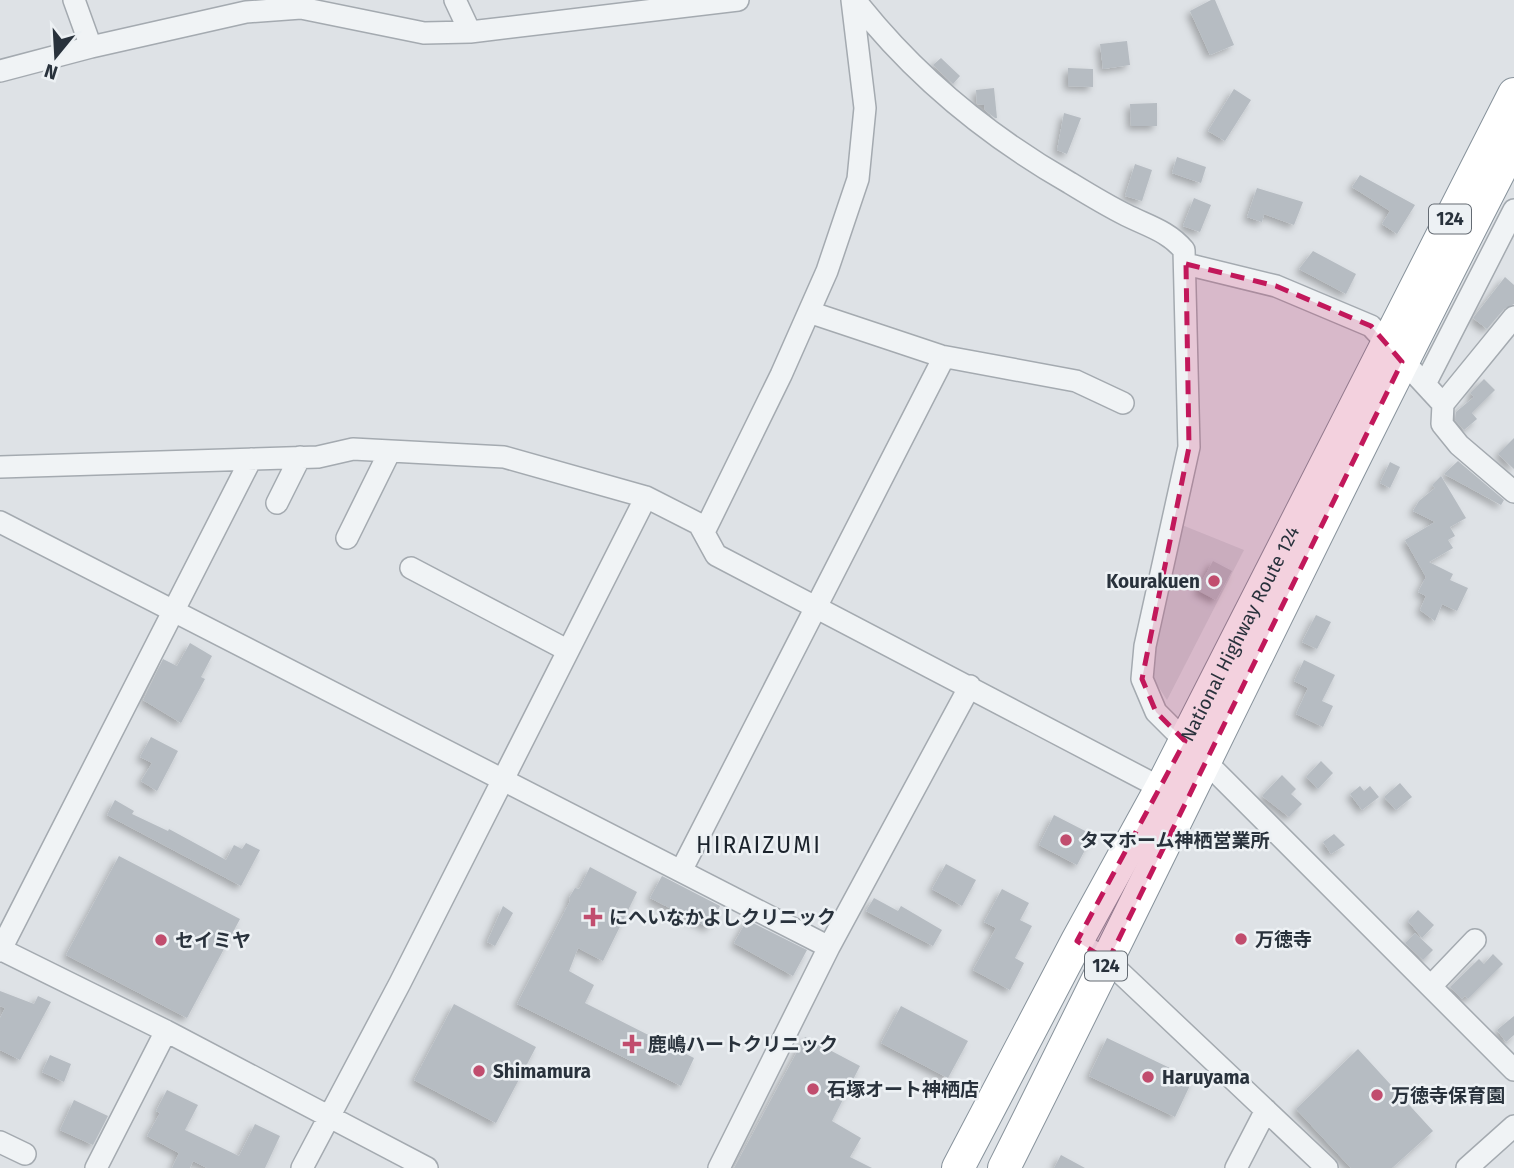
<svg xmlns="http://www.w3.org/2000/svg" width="1514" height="1168" font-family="'Fira Sans','Noto Sans JP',sans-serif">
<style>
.built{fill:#ccd2d8}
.building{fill:#b6bcc2;filter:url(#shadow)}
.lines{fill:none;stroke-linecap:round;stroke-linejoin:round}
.minor-casing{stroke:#a4aab0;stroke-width:24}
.highway-casing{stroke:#87929b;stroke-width:34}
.minor{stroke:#f0f3f5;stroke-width:21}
.highway{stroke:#fff;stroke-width:32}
.marked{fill:#c2185b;fill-opacity:0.2;stroke:#c2185b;stroke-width:5;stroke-dasharray:14 9;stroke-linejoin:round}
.poi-dot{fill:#c14d6e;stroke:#edf1f4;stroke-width:2.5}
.labels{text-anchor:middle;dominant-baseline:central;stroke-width:5;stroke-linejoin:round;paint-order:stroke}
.shield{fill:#edf1f4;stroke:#646b73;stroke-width:2}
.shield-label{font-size:18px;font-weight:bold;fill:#29323c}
.poi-label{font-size:19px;font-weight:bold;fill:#29323c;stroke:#edf1f4;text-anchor:start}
.street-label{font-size:19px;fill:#29323c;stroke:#edf1f4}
.quarter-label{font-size:23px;letter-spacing:2px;fill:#1b232c;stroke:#edf1f4}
</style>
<defs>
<filter id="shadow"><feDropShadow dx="-4" dy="4" stdDeviation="3.5" flood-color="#0004"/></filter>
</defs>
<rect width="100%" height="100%" fill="#dee2e6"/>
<!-- built -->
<path class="built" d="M 1182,525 L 1244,550 L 1167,700 L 1152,677 L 1156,646 Z"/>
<!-- building -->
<path class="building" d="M 1211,0 L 1215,0 L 1234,45 L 1210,55 L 1190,11 Z
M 1127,41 L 1130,65 L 1103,69 L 1100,44 Z
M 941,58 L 960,76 L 953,84 L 933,65 Z
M 1068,68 L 1093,69 L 1093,87 L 1068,86 Z
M 994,88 L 997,118 L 995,118 L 985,110 L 984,105 L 977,104 L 976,90 Z
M 1234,89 L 1251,100 L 1225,141 L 1208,131 Z
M 1157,103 L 1157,126 L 1131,126 L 1130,104 Z
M 1064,113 L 1081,118 L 1067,154 L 1057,150 Z
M 1177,157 L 1206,167 L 1201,183 L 1172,173 Z
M 1135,164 L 1152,170 L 1142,201 L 1125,196 Z
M 1360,175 L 1415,205 L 1397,234 L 1382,224 L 1390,211 L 1352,187 Z
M 1257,188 L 1303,202 L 1294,225 L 1264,214 L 1262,222 L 1247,217 Z
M 1194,198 L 1211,205 L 1200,232 L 1183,226 Z
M 1313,251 L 1356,274 L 1346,294 L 1299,269 Z
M 1505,277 L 1514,285 L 1514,304 L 1504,309 L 1487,329 L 1473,318 Z
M 1484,379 L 1495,390 L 1472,413 L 1477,419 L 1464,430 L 1455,420 L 1456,412 L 1474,397 L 1470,393 Z
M 1514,438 L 1514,469 L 1498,454 Z
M 1458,461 L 1504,500 L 1501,505 L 1444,474 Z
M 1390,462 L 1400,467 L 1390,488 L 1380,483 Z
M 1441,476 L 1466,518 L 1450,527 L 1455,536 L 1448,540 L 1453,548 L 1429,562 L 1453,574 L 1450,580 L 1468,588 L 1457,611 L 1442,604 L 1435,621 L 1420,610 L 1426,596 L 1418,592 L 1426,577 L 1405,540 L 1435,522 L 1413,511 L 1419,501 L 1435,488 L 1432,485 Z
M 1213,561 L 1232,571 L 1216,600 L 1197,590 Z
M 1316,615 L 1331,622 L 1317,649 L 1302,642 Z
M 190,643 L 212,656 L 201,677 L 205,679 L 181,723 L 143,700 L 163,659 L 177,666 Z
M 1304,660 L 1335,675 L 1322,701 L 1333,706 L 1323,727 L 1296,714 L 1308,688 L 1294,681 Z
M 151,737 L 178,751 L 157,791 L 141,781 L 152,763 L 140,757 Z
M 1321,761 L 1333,773 L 1318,789 L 1306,777 Z
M 1282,775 L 1296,789 L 1291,794 L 1302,804 L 1289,817 L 1262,796 Z
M 1400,783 L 1412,797 L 1396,810 L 1384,797 Z
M 1360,786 L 1364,791 L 1370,786 L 1379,797 L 1362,810 L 1350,794 Z
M 115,800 L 134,811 L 132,814 L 168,831 L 169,829 L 226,860 L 234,845 L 242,849 L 246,843 L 260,850 L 241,886 L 107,815 Z
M 1054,815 L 1093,835 L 1077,865 L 1039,845 Z
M 1334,834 L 1345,845 L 1331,854 L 1323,842 Z
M 119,856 L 240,919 L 187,1018 L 66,955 Z
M 946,864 L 976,880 L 962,906 L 932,889 Z
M 590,867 L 637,892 L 603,961 L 578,948 L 569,971 L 594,985 L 585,1003 L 694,1058 L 681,1086 L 517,1004 L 570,901 L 569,898 L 575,888 L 579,889 Z
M 662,876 L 720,906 L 709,928 L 650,898 Z
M 1002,889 L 1029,903 L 1020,920 L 1032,926 L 1015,958 L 1024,963 L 1010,990 L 973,970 L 996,928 L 984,922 Z
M 874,898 L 898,911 L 901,906 L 942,930 L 933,946 L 866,911 Z
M 503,906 L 513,913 L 495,946 L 487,942 Z
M 1418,910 L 1434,925 L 1422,938 L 1408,921 Z
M 747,920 L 807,950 L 793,976 L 734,943 Z
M 1415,933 L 1433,950 L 1423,960 L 1405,943 Z
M 1493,954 L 1503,964 L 1468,999 L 1465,996 L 1462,999 L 1450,987 L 1479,959 L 1484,964 Z
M 0,991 L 34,1004 L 38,996 L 51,1002 L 20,1060 L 0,1050 L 0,1018 L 5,1008 L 0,1006 Z
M 454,1004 L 536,1047 L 496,1123 L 414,1080 Z
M 901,1006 L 968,1041 L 948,1078 L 881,1043 Z
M 1514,1016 L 1514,1035 L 1506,1042 L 1497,1030 Z
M 805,1037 L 860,1066 L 832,1121 L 861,1138 L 850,1157 L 872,1168 L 734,1168 Z
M 1107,1038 L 1193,1079 L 1175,1117 L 1089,1076 Z
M 1358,1049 L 1433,1131 L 1392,1168 L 1351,1168 L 1296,1109 Z
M 50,1055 L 71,1064 L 64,1082 L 42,1072 Z
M 167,1090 L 198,1105 L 185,1130 L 239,1156 L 255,1124 L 280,1136 L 265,1168 L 207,1168 L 193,1161 L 190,1168 L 172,1168 L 179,1153 L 147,1136 L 160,1113 L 156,1111 Z
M 74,1100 L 108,1116 L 93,1145 L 60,1130 Z
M 1061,1155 L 1085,1168 L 1054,1168 Z"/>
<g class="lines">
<!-- minor casing -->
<g class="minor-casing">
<path id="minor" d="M 74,0 L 91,47
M 455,0 L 470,32
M 855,0 C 913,74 988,136 1070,183 C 1088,194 1106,205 1126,215 C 1148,226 1168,231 1184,250 L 1189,447 L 1145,646 L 1142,679 L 1156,712 L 1514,1070
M 0,71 L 91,47 L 246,12 L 301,8 L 424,33 L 470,32 L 738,0
M 1186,264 L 1276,286 L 1371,326 L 1443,404
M 809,312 L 941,356 L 1076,381 L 1123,403
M 1514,317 L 1443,404 L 1442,424 L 1459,445 L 1514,492
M 1425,384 L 1514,210
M 0,467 L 318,457 L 353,449 L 504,457 L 646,497 L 699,524 L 716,555 L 1161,788
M 277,503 L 300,457
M 0,522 L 829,947
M 704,532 L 781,375 L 827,271 L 858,179 L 865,108 L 852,0
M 347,538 L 390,451
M 411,568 L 567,650
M 681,871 L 944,357
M 1077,941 L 1108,961 L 1327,1168
M 0,949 L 166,1031 L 427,1168
M 0,951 L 251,459
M 1432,985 L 1475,940
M 0,1142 L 25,1154
M 96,1168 L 166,1031
M 302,1168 L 400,983 L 646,497
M 719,1168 L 829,947 L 970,686
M 1236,1168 L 1266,1110
M 1467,1168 L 1514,1126"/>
</g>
<!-- highway casing -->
<g class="highway-casing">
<g id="highway">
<path id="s1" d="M 958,1168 L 1077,941 L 1161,788 L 1514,94"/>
<path d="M 1004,1168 C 1175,827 1339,482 1514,143"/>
</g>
</g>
<!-- minor -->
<use href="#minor" class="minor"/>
<!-- highway -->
<use href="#highway" class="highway"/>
</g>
<!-- marked area -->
<path class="marked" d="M 1186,264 L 1276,286 L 1371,326 L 1402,362 L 1108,961 L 1077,941 L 1185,741 L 1156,712 L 1142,679 L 1189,447 Z"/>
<!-- markers -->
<g class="poi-dot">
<circle cx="1214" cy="581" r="7"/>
<circle cx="1066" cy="840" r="7"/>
<path d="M589.5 906.5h7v7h7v7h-7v7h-7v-7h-7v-7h7z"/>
<circle cx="1241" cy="939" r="7"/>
<circle cx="161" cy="940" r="7"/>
<path d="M628.5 1033.5h7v7h7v7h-7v7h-7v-7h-7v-7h7z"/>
<circle cx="479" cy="1071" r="7"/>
<circle cx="1148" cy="1077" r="7"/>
<circle cx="813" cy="1089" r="7"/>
<circle cx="1377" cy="1095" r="7"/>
</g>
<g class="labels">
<!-- shield labels -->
<g class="shield">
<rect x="1429" y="204.5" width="42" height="29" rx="5"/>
<rect x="1085" y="951.5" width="42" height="29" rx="5"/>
</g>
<g class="shield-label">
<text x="1450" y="219">124</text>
<text x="1106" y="966">124</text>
</g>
<!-- poi labels -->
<g class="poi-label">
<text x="1200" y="581" text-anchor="end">Kourakuen</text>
<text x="1080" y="840">タマホーム神栖営業所</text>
<text x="609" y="917">にへいなかよしクリニック</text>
<text x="1255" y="939">万徳寺</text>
<text x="175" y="940">セイミヤ</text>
<text x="648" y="1044">鹿嶋ハートクリニック</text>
<text x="493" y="1071">Shimamura</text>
<text x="1162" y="1077">Haruyama</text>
<text x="827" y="1089">石塚オート神栖店</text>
<text x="1391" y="1095">万徳寺保育園</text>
</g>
<!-- street labels -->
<g class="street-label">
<text stroke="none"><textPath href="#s1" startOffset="604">National Highway Route 124</textPath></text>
</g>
<!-- quarter labels -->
<g class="quarter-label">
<text x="759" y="845">HIRAIZUMI</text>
</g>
</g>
<!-- north arrow -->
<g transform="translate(56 56) rotate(198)" stroke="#edf1f4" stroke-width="5" paint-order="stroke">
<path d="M0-5L12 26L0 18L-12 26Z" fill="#29323c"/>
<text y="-10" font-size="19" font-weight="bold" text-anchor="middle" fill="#29323c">N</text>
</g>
</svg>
